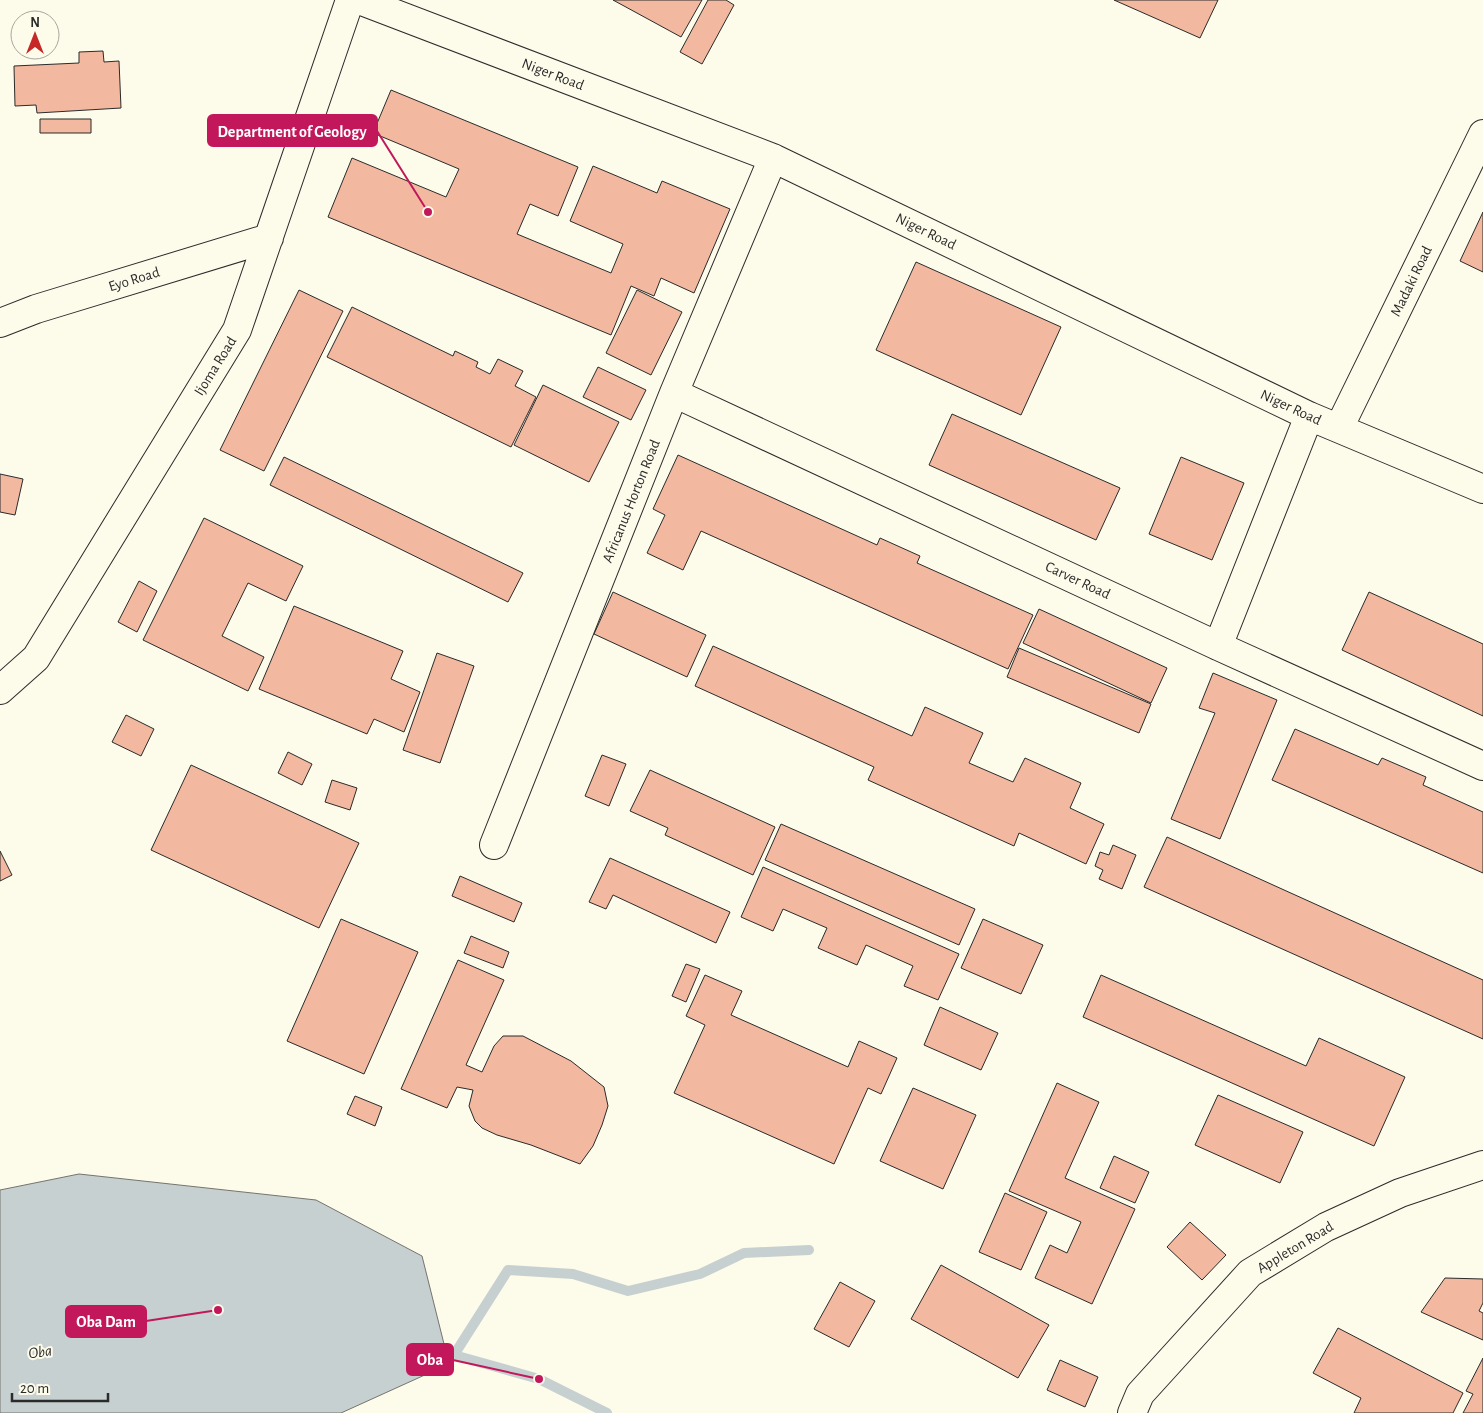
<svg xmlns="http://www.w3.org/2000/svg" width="1483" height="1413" viewBox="0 0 1483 1413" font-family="'Alegreya Sans',sans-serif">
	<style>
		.water { fill: #c7d0d0; stroke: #74746e }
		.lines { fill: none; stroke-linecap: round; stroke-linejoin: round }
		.stream { stroke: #c7d0d0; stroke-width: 10 }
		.building { fill: #f2b8a0; stroke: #2b2b2b }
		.minor-casing { stroke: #2b2b2b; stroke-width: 30 }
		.minor { stroke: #fdfbea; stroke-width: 28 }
		.labels { text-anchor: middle; stroke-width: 4; stroke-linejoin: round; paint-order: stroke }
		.street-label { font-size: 15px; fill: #2b2b2b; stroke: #fdfbea }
		.water-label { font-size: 16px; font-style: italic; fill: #2b2b2b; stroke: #fdfbea }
		.leader { fill: none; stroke: #c2185b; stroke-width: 2 }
		.callout-dot { fill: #c2185b; stroke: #fdfbea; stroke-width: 2 }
		.callout { fill: #c2185b; stroke: #c2185b; stroke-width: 2 }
		.callout-label { font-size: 16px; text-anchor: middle; font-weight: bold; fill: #fff }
	</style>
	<rect width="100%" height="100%" fill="#fdfbea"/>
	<path class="water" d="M 79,1174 L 316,1200 L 422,1256 L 449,1364 L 341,1413 L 0,1413 L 0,1190 Z"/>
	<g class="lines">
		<path class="stream" d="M 432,1354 L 454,1355 L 539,1379 L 607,1413
			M 454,1355 L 508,1270 L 573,1274 L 628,1291 L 700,1274 L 744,1253 L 809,1250"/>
	</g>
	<path class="building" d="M 613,0 L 702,0 L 681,37 Z
		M 708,0 L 726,0 L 734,5 L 702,64 L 680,52 Z
		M 1114,0 L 1218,0 L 1200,38 Z
		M 103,51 L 104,62 L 119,61 L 121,108 L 37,113 L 36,105 L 15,106 L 14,66 L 79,63 L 79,52 Z
		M 391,90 L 578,167 L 558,216 L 530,204 L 517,234 L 611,273 L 623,244 L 570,221 L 593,166 L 657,193 L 662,181 L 730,209 L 694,293 L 661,278 L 654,296 L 631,286 L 611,335 L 328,217 L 352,158 L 446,197 L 459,169 L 373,133 Z
		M 40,119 L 91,119 L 91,133 L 40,133 Z
		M 1483,212 L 1483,272 L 1460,261 Z
		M 916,262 L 1061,327 L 1021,415 L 876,350 Z
		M 299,290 L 343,311 L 264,471 L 220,450 Z
		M 637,290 L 682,312 L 651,375 L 606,353 Z
		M 352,307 L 453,356 L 455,351 L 478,362 L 476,367 L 490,374 L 498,359 L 523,371 L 515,386 L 536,397 L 511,447 L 327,357 Z
		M 598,367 L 646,390 L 631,420 L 583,397 Z
		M 543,385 L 619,422 L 589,482 L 514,445 Z
		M 952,414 L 1120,488 L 1096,540 L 929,465 Z
		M 678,455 L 877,545 L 880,538 L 920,556 L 917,563 L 1033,615 L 1008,669 L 701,531 L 683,570 L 647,553 L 665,515 L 653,509 Z
		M 284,457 L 523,573 L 508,602 L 270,485 Z
		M 1181,457 L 1244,483 L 1212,560 L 1149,534 Z
		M 0,474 L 23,479 L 15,515 L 0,512 Z
		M 204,518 L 303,566 L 286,601 L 248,583 L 222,636 L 264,657 L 248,691 L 143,640 Z
		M 139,581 L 157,591 L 137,632 L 118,622 Z
		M 613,592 L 706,635 L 687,677 L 594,634 Z
		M 1369,592 L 1483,644 L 1483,716 L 1342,650 Z
		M 294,606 L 403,651 L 391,679 L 420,692 L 404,732 L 374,719 L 367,734 L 259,689 Z
		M 1039,609 L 1167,668 L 1151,703 L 1023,643 Z
		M 713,646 L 912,736 L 925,707 L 983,733 L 969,763 L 1013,782 L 1025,758 L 1081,783 L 1070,808 L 1104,824 L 1086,864 L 1019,833 L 1014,846 L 868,780 L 874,767 L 695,686 Z
		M 1019,648 L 1151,704 L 1139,733 L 1007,677 Z
		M 437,653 L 474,666 L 440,763 L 403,750 Z
		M 1213,673 L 1277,700 L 1220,839 L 1171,819 L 1215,713 L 1199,708 Z
		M 126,715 L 154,729 L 141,756 L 112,742 Z
		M 1295,729 L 1378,765 L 1382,758 L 1426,777 L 1423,785 L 1483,812 L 1483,873 L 1272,780 Z
		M 288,752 L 312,764 L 302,785 L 278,773 Z
		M 602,755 L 626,764 L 609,806 L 585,796 Z
		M 191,765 L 359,843 L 319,928 L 151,850 Z
		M 650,770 L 775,827 L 753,875 L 665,835 L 668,828 L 630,811 Z
		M 332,780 L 357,788 L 350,810 L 325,802 Z
		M 781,824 L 975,909 L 959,945 L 765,860 Z
		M 1167,837 L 1483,980 L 1483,1039 L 1144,887 Z
		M 1113,845 L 1136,855 L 1122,889 L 1099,879 L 1103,870 L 1095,866 L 1100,852 L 1109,855 Z
		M 0,851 L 12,875 L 0,881 Z
		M 610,858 L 730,912 L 716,943 L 613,895 L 606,909 L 589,902 Z
		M 763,867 L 959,954 L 938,1000 L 904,986 L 913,966 L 866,945 L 857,965 L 818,948 L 827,928 L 783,909 L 773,931 L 741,917 Z
		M 460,876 L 522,903 L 514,922 L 452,896 Z
		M 341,919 L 418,952 L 364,1074 L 287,1041 Z
		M 983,919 L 1043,945 L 1021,994 L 961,968 Z
		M 471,936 L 509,952 L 503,968 L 464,953 Z
		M 458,960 L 504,980 L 466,1065 L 482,1072 L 494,1046 L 503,1036 L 523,1036 L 571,1061 L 604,1087 L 608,1106 L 602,1125 L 593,1146 L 580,1164 L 531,1145 L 497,1135 L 482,1128 L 475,1121 L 469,1106 L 473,1090 L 457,1087 L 447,1108 L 401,1089 Z
		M 686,964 L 700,969 L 686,1002 L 672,996 Z
		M 705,975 L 742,991 L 731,1015 L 848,1067 L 859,1041 L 897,1058 L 881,1094 L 868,1088 L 834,1164 L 674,1093 L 705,1025 L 686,1016 Z
		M 1101,975 L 1306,1066 L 1319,1038 L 1405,1077 L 1374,1146 L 1083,1017 Z
		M 940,1007 L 998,1033 L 981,1070 L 924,1045 Z
		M 1057,1083 L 1099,1102 L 1065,1178 L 1135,1209 L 1092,1304 L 1035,1278 L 1050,1245 L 1067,1253 L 1081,1222 L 1009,1191 Z
		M 913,1088 L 976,1115 L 943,1189 L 880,1161 Z
		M 1218,1095 L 1303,1132 L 1280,1183 L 1195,1145 Z
		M 355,1096 L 382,1107 L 375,1126 L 347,1114 Z
		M 1114,1156 L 1149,1172 L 1135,1203 L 1100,1188 Z
		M 1005,1193 L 1047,1212 L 1021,1270 L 979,1252 Z
		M 1190,1222 L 1226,1255 L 1202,1280 L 1167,1247 Z
		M 941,1265 L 1049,1325 L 1018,1378 L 911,1319 Z
		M 1445,1278 L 1483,1279 L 1483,1303 L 1479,1311 L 1483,1313 L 1483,1340 L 1421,1312 Z
		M 840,1282 L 875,1301 L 849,1347 L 814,1329 Z
		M 1338,1328 L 1463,1393 L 1453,1413 L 1354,1413 L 1361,1398 L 1313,1373 Z
		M 1483,1358 L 1483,1413 L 1463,1413 L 1473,1394 L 1466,1391 Z
		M 1060,1360 L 1098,1377 L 1085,1407 L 1047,1390 Z"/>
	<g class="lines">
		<defs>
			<path id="minor" d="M 359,0 L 773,158 L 1309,416 L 1483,489
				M 0,323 L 36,309 L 269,238
				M 674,393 L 1218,646 L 1483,766
				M 1339,428 L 1483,134
				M 1218,646 L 1309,416
				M 0,690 L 36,658 L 237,330 L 350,0
				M 494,845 L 674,393 L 773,158
				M 1132,1413 L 1140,1394 L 1250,1273 L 1326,1227 L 1400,1193 L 1483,1165"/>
		</defs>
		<use href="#minor" class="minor-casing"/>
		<use href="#minor" class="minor"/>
	</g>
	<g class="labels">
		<g class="street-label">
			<text transform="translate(553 74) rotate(21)" y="5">Niger Road</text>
			<text transform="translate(926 231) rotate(26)" y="5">Niger Road</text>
			<text transform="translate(134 279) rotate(-17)" y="5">Eyo Road</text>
			<text transform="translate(1411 281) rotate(-64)" y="5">Madaki Road</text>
			<text transform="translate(215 366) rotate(-58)" y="5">Ijoma Road</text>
			<text transform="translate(1291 407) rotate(25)" y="5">Niger Road</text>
			<text transform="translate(631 501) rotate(-68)" y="5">Africanus Horton Road</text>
			<text transform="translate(1078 580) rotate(25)" y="5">Carver Road</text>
			<text transform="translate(1295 1247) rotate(-31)" y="5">Appleton Road</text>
		</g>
		<g class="water-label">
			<text transform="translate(40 1351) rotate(-7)" y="6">Oba</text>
		</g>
	</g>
	<path class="leader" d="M428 212L377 131M218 1310L146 1321M539 1379L453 1360"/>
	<g class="callout-dot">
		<circle cx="428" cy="212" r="5"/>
		<circle cx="218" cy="1310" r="5"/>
		<circle cx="539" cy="1379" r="5"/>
	</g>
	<g class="callout">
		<rect x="208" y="115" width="169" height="31" rx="5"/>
		<rect x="66" y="1306" width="80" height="31" rx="5"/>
		<rect x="407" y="1344" width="46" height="31" rx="5"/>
	</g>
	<g class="callout-label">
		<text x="292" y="137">Department of Geology</text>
		<text x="106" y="1327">Oba Dam</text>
		<text x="430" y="1365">Oba</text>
	</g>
	<g transform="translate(35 35)"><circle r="24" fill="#fdfbea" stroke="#a9a89e"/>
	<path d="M0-4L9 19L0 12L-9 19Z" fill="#c62828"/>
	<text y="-8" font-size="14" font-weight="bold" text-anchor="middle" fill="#2b2b2b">N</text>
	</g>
	<path d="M12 1393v8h96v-8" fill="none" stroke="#2b2b2b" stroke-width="2.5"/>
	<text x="20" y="1393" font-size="15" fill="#2b2b2b" stroke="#fdfbea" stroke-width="4" paint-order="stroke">20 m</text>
</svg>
